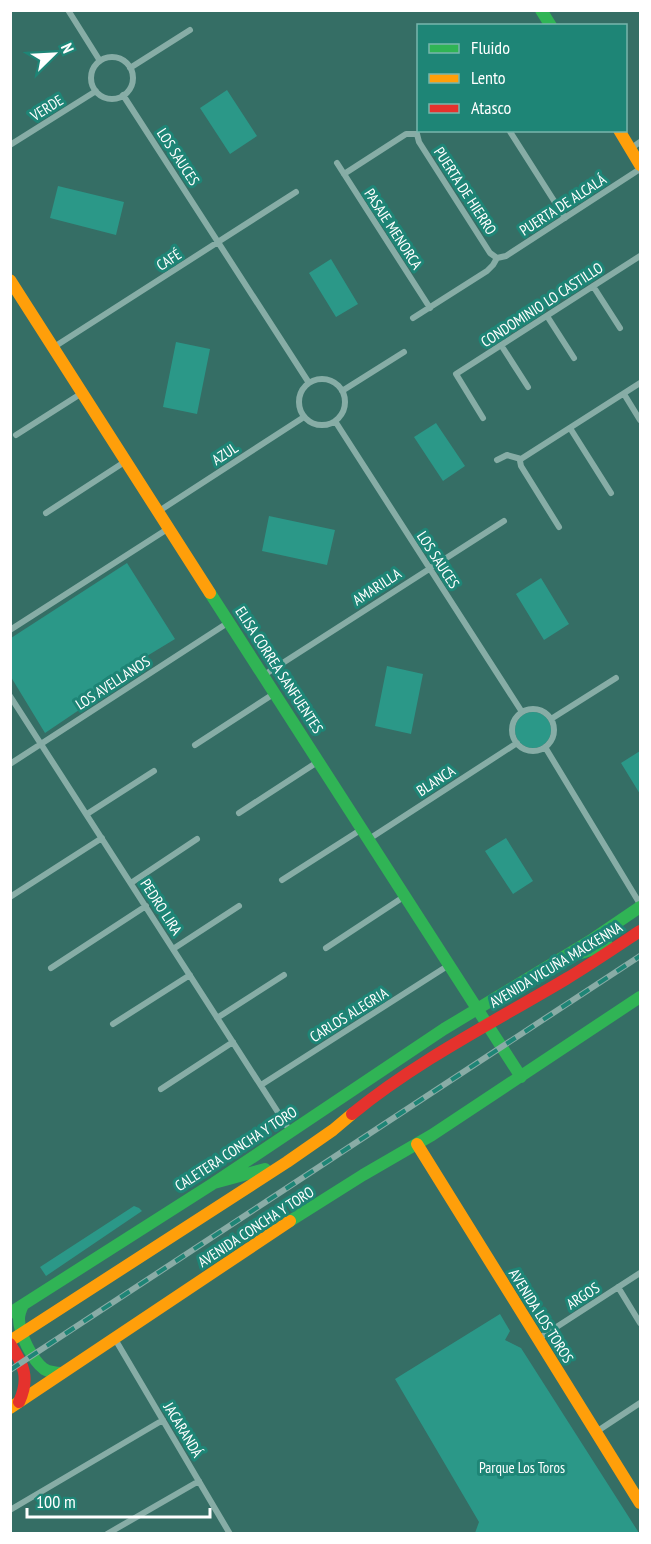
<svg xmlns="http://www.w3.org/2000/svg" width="651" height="1544" viewBox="0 0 651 1544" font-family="'PT Sans Narrow',sans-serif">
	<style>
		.green { fill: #2b9888 }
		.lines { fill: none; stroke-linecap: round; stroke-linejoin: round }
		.street { stroke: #87ada6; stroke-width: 6 }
		.fast { stroke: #30b455; stroke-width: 12 }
		.slow { stroke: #ff9f0a; stroke-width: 12 }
		.jam { stroke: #e5322d; stroke-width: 12 }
		.rail-casing { stroke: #89aca6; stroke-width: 6 }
		.rail { stroke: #1e8576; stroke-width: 4; stroke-dasharray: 11; stroke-linecap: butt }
		.labels { text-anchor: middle; stroke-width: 6; stroke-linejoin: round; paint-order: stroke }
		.street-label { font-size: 15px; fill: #fff; stroke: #1e8576 }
		.park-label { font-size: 15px; fill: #fff; stroke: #1e8576 }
	</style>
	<rect width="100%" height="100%" fill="#356e65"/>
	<path class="green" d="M 227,90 L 257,136 L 230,154 L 200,108 Z
		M 58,186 L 124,202 L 116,235 L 50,218 Z
		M 331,259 L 358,304 L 336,317 L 309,273 Z
		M 176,342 L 210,349 L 197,414 L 163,407 Z
		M 436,423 L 465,466 L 443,481 L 414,437 Z
		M 269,516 L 335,530 L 327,565 L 262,551 Z
		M 127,563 L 175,639 L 114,676 L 116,685 L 45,733 L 11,677 L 11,638 Z
		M 541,578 L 569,624 L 544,640 L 516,594 Z
		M 387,666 L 423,674 L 411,734 L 375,726 Z
		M515 730a18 18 0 1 1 36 0a18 18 0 1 1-36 0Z
		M 640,751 L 640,794 L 621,763 Z
		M 506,838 L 533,881 L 513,894 L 485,851 Z
		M 134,1206 L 139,1208 L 142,1211 L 46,1276 L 40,1267 Z
		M 500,1314 L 510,1331 L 505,1340 L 521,1348 L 639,1533 L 475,1533 L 479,1522 L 395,1379 Z"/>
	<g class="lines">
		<path class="street" d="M 68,10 L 100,61
			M91 78a21 21 0 1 1 42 0a21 21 0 1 1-42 0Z
			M 130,68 L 190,30
			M 123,95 L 309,383
			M 509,130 L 565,218
			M 417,134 L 419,142 L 490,253 L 497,258
			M 10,145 L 96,91
			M 630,149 L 640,142
			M 337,163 L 430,308
			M 344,174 L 406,134 L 417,134
			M 497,258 L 506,256 L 640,169
			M 593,286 L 620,328
			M 547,316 L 574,358
			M 413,318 L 487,271 L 493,265 L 497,258
			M 501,345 L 528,387
			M 54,347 L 296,192
			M299 402a23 23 0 1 1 46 0a23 23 0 1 1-46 0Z
			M 342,391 L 404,352
			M 624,394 L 640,420
			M 483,418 L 456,374 L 640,256
			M 335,421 L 522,712
			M 570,428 L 611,493
			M 16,435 L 82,393
			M 521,459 L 640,383
			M 521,459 L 520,461 L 521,466 L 559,527
			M 497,460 L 507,455 L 521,459
			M 159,511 L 304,417
			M 46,513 L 126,461
			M 10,630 L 169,528
			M 264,675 L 504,521
			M 10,696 L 290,1131
			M512 730a21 21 0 1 1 42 0a21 21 0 1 1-42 0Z
			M 551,719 L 616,678
			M 195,745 L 275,693
			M 545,747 L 640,904
			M 10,764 L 229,622
			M 239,813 L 319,761
			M 87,814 L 154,771
			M 369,839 L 517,743
			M 282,880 L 362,829
			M 131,883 L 197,839
			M 10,897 L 102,838
			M 326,948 L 405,896
			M 173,949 L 239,906
			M 51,968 L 146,906
			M 217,1018 L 284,975
			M 113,1024 L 190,975
			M 261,1085 L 449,965
			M 161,1089 L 233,1042
			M 618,1287 L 640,1323
			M 115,1339 L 230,1534
			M 538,1339 L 640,1273
			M 596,1432 L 640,1403
			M 10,1510 L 163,1420
			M 107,1534 L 199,1481"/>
		<path class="fast" d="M 541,10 L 551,26
			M 210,593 L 521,1077
			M 558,960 L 607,945
			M 214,1183 L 265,1169
			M 290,1221 L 363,1175 L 432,1135 L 640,997
			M 23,1305 C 21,1309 19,1314 19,1319 C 19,1333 32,1360 44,1369 C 49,1372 56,1373 62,1373
			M 10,1313 L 214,1183 L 444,1029 L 590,941 L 640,907"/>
		<path class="slow" d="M 619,130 L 640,165
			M 10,280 L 210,593
			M 417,1144 L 640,1503
			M 10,1341 L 287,1162 L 333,1130 L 352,1114
			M 10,1408 L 290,1221"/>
		<path class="jam" d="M 352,1114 C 418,1060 494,1022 566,979 C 591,964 616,947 640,931
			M 10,1344 C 24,1365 30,1378 19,1402"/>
		<defs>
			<path id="rail" d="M 10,1370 L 640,956"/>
		</defs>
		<use href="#rail" class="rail-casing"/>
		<use href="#rail" class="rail"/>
	</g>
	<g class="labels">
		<g class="street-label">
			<text transform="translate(47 108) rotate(-32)" y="5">VERDE</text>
			<text transform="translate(178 157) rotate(57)" y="5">LOS SAUCES</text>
			<text transform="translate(465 191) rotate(57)" y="5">PUERTA DE HIERRO</text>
			<text transform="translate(563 205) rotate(-33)" y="5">PUERTA DE ALCALÁ</text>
			<text transform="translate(393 229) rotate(57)" y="5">PASAJE MENORCA</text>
			<text transform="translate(169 260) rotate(-33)" y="5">CAFÉ</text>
			<text transform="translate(542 305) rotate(-33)" y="5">CONDOMINIO LO CASTILLO</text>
			<text transform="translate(225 454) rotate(-33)" y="5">AZUL</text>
			<text transform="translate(438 560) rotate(57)" y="5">LOS SAUCES</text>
			<text transform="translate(377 587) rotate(-33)" y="5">AMARILLA</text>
			<text transform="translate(279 670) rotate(57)" y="5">ELISA CORREA SANFUENTES</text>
			<text transform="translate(113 683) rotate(-33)" y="5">LOS AVELLANOS</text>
			<text transform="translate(436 781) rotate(-33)" y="5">BLANCA</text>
			<text transform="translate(161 907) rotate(57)" y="5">PEDRO LIRA</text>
			<text transform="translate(556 965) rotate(-31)" y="5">AVENIDA VICUÑA MACKENNA</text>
			<text transform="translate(349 1015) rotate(-32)" y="5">CARLOS ALEGRIA</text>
			<text transform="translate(236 1149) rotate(-33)" y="5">CALETERA CONCHA Y TORO</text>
			<text transform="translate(256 1227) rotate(-33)" y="5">AVENIDA CONCHA Y TORO</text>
			<text transform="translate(583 1296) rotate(-33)" y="5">ARGOS</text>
			<text transform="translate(541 1316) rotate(58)" y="5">AVENIDA LOS TOROS</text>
			<text transform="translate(183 1430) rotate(59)" y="5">JACARANDÁ</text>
		</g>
		<g class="park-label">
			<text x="522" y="1473">Parque Los Toros</text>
		</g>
	</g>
	<rect width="651" height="1544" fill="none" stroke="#ffffff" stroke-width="24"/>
	<rect x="417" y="24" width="210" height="108" fill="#1e8576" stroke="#78b6ad" stroke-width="1.5"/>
	<rect x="429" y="44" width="30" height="9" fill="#30b455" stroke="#78b6ad" stroke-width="1.5"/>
	<text x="471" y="54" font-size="18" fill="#ffffff">Fluido</text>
	<rect x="429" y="74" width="30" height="9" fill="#ff9f0a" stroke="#78b6ad" stroke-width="1.5"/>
	<text x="471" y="84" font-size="18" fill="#ffffff">Lento</text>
	<rect x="429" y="104" width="30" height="9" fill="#e5322d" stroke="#78b6ad" stroke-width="1.5"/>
	<text x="471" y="114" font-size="18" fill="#ffffff">Atasco</text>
	<g transform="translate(54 54) rotate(66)" stroke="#1e8576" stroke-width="4.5" paint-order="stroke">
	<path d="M0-4.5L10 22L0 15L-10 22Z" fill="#ffffff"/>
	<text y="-9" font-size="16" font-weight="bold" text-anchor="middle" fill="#ffffff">N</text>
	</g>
	<path d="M27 1508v9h183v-9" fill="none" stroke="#ffffff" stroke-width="3"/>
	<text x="36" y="1508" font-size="18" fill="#ffffff" stroke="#1e8576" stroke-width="4.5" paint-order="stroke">100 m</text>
</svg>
